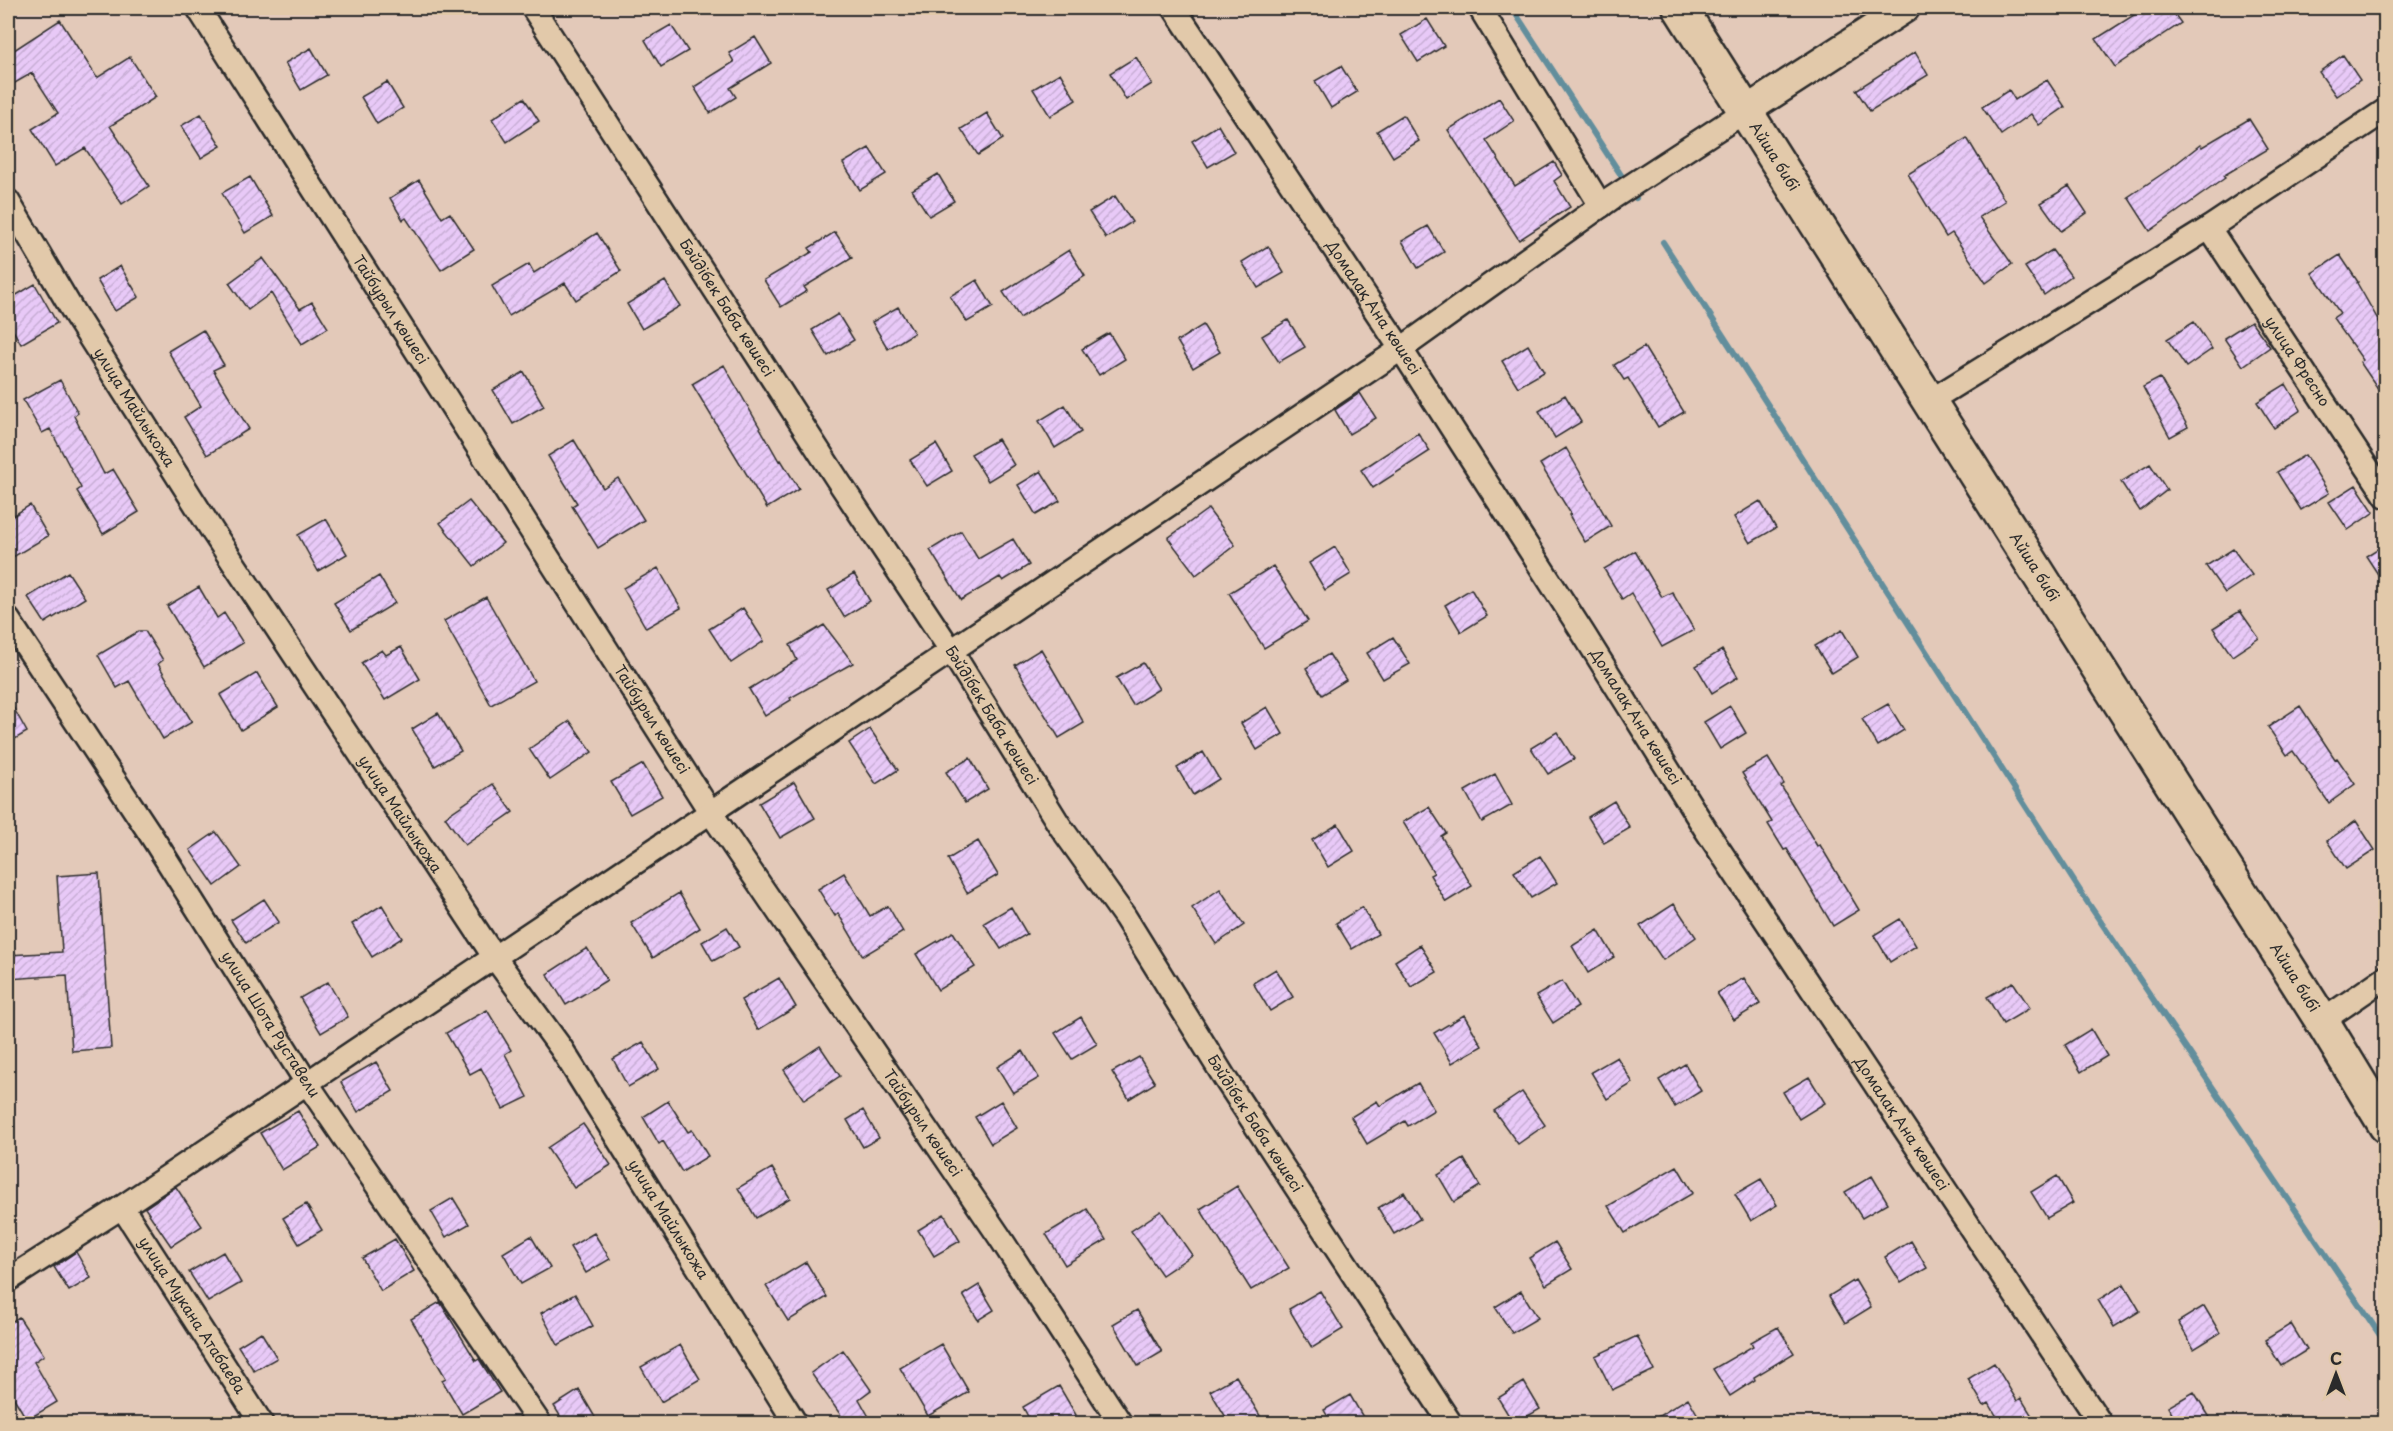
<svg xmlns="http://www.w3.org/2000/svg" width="2393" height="1431" viewBox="0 0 2393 1431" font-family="'Playpen Sans',sans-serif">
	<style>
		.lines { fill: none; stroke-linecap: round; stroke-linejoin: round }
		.stream { stroke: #628e9c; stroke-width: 6 }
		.building { fill: url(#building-hatch); stroke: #2b2b2b; stroke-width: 1.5 }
		.minor-casing { stroke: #2b2b2b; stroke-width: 27 }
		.tertiary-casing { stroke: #2b2b2b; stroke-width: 33 }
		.primary-casing { stroke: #2b2b2b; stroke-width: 38 }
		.minor { stroke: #e2c9aa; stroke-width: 22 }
		.tertiary { stroke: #e2c9aa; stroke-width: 28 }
		.primary { stroke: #e2c9aa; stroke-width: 33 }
		.labels { text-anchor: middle; stroke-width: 5; stroke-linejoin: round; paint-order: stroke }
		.street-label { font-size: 15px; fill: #2b2b2b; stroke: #e2c9aa }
	</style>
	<defs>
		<pattern id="building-hatch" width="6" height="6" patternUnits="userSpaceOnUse" patternTransform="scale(1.5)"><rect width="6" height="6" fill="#e8c9f7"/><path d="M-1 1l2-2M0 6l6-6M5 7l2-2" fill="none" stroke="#c7add4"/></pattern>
	</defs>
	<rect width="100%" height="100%" fill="#e3c9b9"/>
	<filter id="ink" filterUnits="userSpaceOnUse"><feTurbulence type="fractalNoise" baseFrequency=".0167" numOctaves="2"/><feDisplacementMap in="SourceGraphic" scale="12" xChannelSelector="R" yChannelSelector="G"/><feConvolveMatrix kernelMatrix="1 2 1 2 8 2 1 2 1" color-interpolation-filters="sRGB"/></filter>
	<g filter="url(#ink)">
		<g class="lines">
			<path class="stream" d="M 1512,8 L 1636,198
				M 1663,242 L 2086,900 L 2386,1344"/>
		</g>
		<path class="building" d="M 2145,8 L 2170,8 L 2181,23 L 2115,67 L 2096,39 Z
			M 1427,19 L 1444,46 L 1418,62 L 1401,35 Z
			M 60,20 L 97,78 L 130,57 L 156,97 L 110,126 L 149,186 L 122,204 L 85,148 L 55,166 L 32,129 L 58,113 L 32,73 L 8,87 L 8,54 Z
			M 671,25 L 688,51 L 661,67 L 645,40 Z
			M 755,37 L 771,63 L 730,88 L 736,97 L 710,113 L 694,87 L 734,62 L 729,53 Z
			M 311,48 L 327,75 L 301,90 L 285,63 Z
			M 1915,52 L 1928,75 L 1870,111 L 1856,90 Z
			M 2343,55 L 2360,80 L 2336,96 L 2319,72 Z
			M 1136,57 L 1152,84 L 1126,100 L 1110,73 Z
			M 1341,66 L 1357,92 L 1331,108 L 1315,81 Z
			M 1060,73 L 1076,100 L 1050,116 L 1033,89 Z
			M 2047,80 L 2065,107 L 2039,125 L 2031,114 L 2001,135 L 1982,107 L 2009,90 L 2015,100 Z
			M 387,82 L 403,108 L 377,124 L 361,97 Z
			M 524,98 L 539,121 L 507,142 L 492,119 Z
			M 1499,98 L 1514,121 L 1486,140 L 1515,186 L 1554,162 L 1562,175 L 1554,181 L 1570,207 L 1519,240 L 1448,130 Z
			M 987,113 L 1003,139 L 978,155 L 961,129 Z
			M 201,114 L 221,146 L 201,158 L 181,126 Z
			M 1403,115 L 1419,141 L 1393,157 L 1377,131 Z
			M 2249,119 L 2268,149 L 2223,176 L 2225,178 L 2150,231 L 2128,197 L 2168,170 L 2200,145 L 2202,147 Z
			M 1218,125 L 1234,152 L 1208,167 L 1192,141 Z
			M 1967,138 L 2005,201 L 1979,217 L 2012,264 L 1986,283 L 1952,233 L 1946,237 L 1908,174 Z
			M 869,148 L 886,174 L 860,190 L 843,163 Z
			M 938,174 L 954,201 L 929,216 L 912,190 Z
			M 250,177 L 273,216 L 245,233 L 222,193 Z
			M 419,180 L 442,218 L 450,213 L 474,249 L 441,270 L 406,218 L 403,220 L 390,198 Z
			M 2069,186 L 2087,213 L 2061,231 L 2041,203 Z
			M 1115,196 L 1132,222 L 1106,238 L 1089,212 Z
			M 1428,226 L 1444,252 L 1418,268 L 1402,241 Z
			M 835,232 L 852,258 L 804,287 L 807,291 L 781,307 L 764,280 L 812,252 L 809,248 Z
			M 597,233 L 621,271 L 576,300 L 565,283 L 509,316 L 492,286 L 529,264 L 534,273 Z
			M 1268,246 L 1284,273 L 1258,288 L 1242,262 Z
			M 1069,250 L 1085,276 L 1020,318 L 1003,292 Z
			M 2052,250 L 2071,276 L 2044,295 L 2025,267 Z
			M 2340,255 L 2358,282 L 2357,283 L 2385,332 L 2385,399 L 2360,362 L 2363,360 L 2333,318 L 2340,313 L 2312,273 Z
			M 263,258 L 300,309 L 312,302 L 328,328 L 302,344 L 271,293 L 248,310 L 229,283 Z
			M 120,266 L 139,297 L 115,311 L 97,280 Z
			M 977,280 L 993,307 L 967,322 L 950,296 Z
			M 665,281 L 680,306 L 642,329 L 627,304 Z
			M 35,284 L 57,323 L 21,344 L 8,322 L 8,300 Z
			M 898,307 L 914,333 L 888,349 L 872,322 Z
			M 838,314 L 854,340 L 828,356 L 812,330 Z
			M 1288,320 L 1305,347 L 1279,362 L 1262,336 Z
			M 2251,321 L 2270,347 L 2243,366 L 2224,338 Z
			M 2194,322 L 2212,349 L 2186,367 L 2167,339 Z
			M 1203,325 L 1220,352 L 1193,368 L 1177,341 Z
			M 203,330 L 224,365 L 213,370 L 249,429 L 207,455 L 184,417 L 201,406 L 168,351 Z
			M 1109,333 L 1125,359 L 1099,375 L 1082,349 Z
			M 1528,345 L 1544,372 L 1518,387 L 1502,361 Z
			M 1644,347 L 1684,412 L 1658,427 L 1628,378 L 1624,380 L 1614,365 Z
			M 724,365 L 779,461 L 781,460 L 799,489 L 767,508 L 692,384 Z
			M 524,372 L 544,406 L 513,424 L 493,390 Z
			M 2160,378 L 2188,427 L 2170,437 L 2143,387 Z
			M 60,380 L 78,413 L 74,416 L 104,474 L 113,469 L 139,512 L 103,534 L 77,491 L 81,488 L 50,429 L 42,433 L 23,400 Z
			M 2286,384 L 2301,410 L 2274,428 L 2257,402 Z
			M 1360,393 L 1376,418 L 1349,434 L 1335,410 Z
			M 1565,395 L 1581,422 L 1555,438 L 1539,411 Z
			M 1065,405 L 1081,432 L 1055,448 L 1039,421 Z
			M 1418,433 L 1430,451 L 1373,488 L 1361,470 Z
			M 998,439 L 1014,465 L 988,481 L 971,454 Z
			M 574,440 L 603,488 L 618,478 L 644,520 L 598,548 L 572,506 L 577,503 L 548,456 Z
			M 936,444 L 952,471 L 927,486 L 910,460 Z
			M 1566,448 L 1611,526 L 1585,542 L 1569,515 L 1571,514 L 1540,464 Z
			M 2305,455 L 2329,493 L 2301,510 L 2277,472 Z
			M 2150,464 L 2167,490 L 2140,511 L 2121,482 Z
			M 1041,471 L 1060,501 L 1036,515 L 1018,485 Z
			M 2356,485 L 2374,512 L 2348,530 L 2329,502 Z
			M 469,501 L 503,543 L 474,566 L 440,523 Z
			M 1760,501 L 1776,528 L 1750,543 L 1734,517 Z
			M 30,505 L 48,536 L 8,560 L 8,519 Z
			M 1208,509 L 1235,545 L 1196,575 L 1168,538 Z
			M 326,519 L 347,554 L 318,571 L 298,535 Z
			M 961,531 L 978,559 L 1013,539 L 1029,565 L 1003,581 L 1000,577 L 961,600 L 930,550 Z
			M 2385,544 L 2385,585 L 2366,556 Z
			M 1335,547 L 1351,574 L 1325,590 L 1309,563 Z
			M 2233,549 L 2252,575 L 2225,593 L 2206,566 Z
			M 1635,551 L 1662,597 L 1672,592 L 1694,630 L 1662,647 L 1631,593 L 1622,599 L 1604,569 Z
			M 1273,566 L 1308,621 L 1264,648 L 1229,593 Z
			M 658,568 L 681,608 L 646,628 L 623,588 Z
			M 68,572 L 85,598 L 45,623 L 28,597 Z
			M 854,574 L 870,601 L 844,617 L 828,590 Z
			M 379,576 L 395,603 L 351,630 L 334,603 Z
			M 199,587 L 217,618 L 224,613 L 243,643 L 204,667 L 167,606 Z
			M 1471,589 L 1487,616 L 1461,632 L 1445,605 Z
			M 486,597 L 534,681 L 491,705 L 444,621 Z
			M 743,608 L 764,641 L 731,663 L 709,629 Z
			M 2240,611 L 2259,638 L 2232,656 L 2213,628 Z
			M 824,625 L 853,663 L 790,698 L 791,700 L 765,716 L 749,689 L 797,660 L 790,645 Z
			M 1842,630 L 1858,657 L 1832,673 L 1815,646 Z
			M 139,631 L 145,631 L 163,660 L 158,664 L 192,722 L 163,739 L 129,681 L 117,688 L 98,655 Z
			M 1393,637 L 1410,664 L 1383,679 L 1367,653 Z
			M 401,647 L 420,679 L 385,700 L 361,663 L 382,650 L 386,655 Z
			M 1041,649 L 1084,723 L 1059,738 L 1015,665 Z
			M 1722,650 L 1738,677 L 1712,693 L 1696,666 Z
			M 1329,654 L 1346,680 L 1322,695 L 1306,668 Z
			M 1143,663 L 1159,689 L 1133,705 L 1116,678 Z
			M 257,673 L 278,707 L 241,730 L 220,695 Z
			M 8,698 L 27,732 L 8,743 Z
			M 1888,704 L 1904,730 L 1878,746 L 1862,719 Z
			M 1730,706 L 1746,733 L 1720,749 L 1704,722 Z
			M 2300,706 L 2335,759 L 2337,758 L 2355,784 L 2329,803 L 2293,751 L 2287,755 L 2268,727 Z
			M 1267,707 L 1283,734 L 1257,750 L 1241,723 Z
			M 438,713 L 461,751 L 435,766 L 412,729 Z
			M 570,721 L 592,752 L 550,780 L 529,749 Z
			M 870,729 L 898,770 L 876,784 L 849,743 Z
			M 1557,732 L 1574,759 L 1548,774 L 1531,748 Z
			M 1203,752 L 1219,779 L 1193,795 L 1177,768 Z
			M 970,758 L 988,789 L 965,803 L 946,772 Z
			M 1768,758 L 1784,784 L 1781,786 L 1817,846 L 1820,845 L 1859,910 L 1833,926 L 1787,849 L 1784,850 L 1768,824 L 1772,822 L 1742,773 Z
			M 643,764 L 662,796 L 630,814 L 611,782 Z
			M 1495,774 L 1512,805 L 1482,822 L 1465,791 Z
			M 794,782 L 815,818 L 780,838 L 759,803 Z
			M 493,784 L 513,812 L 465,845 L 445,817 Z
			M 1614,801 L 1630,828 L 1604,843 L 1588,817 Z
			M 1429,807 L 1446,833 L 1441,836 L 1472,886 L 1446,902 L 1430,875 L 1434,873 L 1403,822 Z
			M 2356,821 L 2375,850 L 2346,869 L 2327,841 Z
			M 1338,824 L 1354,851 L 1328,867 L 1312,840 Z
			M 216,832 L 241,867 L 215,886 L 190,850 Z
			M 978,841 L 998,875 L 967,893 L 948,859 Z
			M 1540,856 L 1557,883 L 1531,898 L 1514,872 Z
			M 99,873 L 111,1048 L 72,1051 L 67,975 L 8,979 L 8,955 L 62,952 L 57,876 Z
			M 844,873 L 870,916 L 888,906 L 903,932 L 863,956 L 838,913 L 835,916 L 818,889 Z
			M 1220,889 L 1244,925 L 1216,944 L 1192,908 Z
			M 679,893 L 700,928 L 653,958 L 631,923 Z
			M 264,899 L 279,922 L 246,943 L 231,920 Z
			M 1674,904 L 1696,937 L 1663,960 L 1640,926 Z
			M 382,905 L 402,938 L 372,957 L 352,924 Z
			M 1011,907 L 1027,934 L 1001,949 L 984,923 Z
			M 1362,907 L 1378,934 L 1352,949 L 1336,923 Z
			M 1900,919 L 1916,946 L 1890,962 L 1874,935 Z
			M 727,927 L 739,947 L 713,961 L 702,942 Z
			M 1598,930 L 1614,957 L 1588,973 L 1572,946 Z
			M 953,932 L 975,967 L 938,990 L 916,954 Z
			M 1420,945 L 1437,972 L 1411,987 L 1395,961 Z
			M 587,948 L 607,980 L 566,1005 L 547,974 Z
			M 1276,969 L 1293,997 L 1270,1011 L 1253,983 Z
			M 779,978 L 796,1007 L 758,1030 L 741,1000 Z
			M 1744,978 L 1760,1004 L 1734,1020 L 1717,993 Z
			M 1562,981 L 1578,1007 L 1553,1023 L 1536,996 Z
			M 328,982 L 348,1017 L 321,1033 L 300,998 Z
			M 2013,982 L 2030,1008 L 2003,1024 L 1987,997 Z
			M 487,1010 L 511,1050 L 505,1054 L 528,1097 L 503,1109 L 481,1068 L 470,1074 L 446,1033 Z
			M 1464,1015 L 1482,1046 L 1452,1063 L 1434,1033 Z
			M 1081,1017 L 1097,1044 L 1072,1059 L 1055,1033 Z
			M 2091,1029 L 2107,1056 L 2081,1072 L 2065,1045 Z
			M 643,1042 L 659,1069 L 628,1087 L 613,1059 Z
			M 820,1046 L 840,1076 L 804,1100 L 784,1070 Z
			M 1023,1051 L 1039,1078 L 1013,1093 L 997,1067 Z
			M 1139,1057 L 1155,1083 L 1129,1099 L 1112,1072 Z
			M 1617,1057 L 1633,1083 L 1607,1099 L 1591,1072 Z
			M 376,1062 L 393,1091 L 358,1112 L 341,1082 Z
			M 1685,1064 L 1701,1091 L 1675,1107 L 1659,1080 Z
			M 1809,1077 L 1825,1103 L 1799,1119 L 1783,1092 Z
			M 1418,1083 L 1434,1110 L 1408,1126 L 1405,1121 L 1367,1144 L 1351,1117 L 1377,1101 L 1380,1106 Z
			M 1522,1092 L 1545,1125 L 1518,1144 L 1494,1111 Z
			M 668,1101 L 688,1132 L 692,1130 L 708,1156 L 682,1172 L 663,1141 L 659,1144 L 643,1117 Z
			M 1001,1101 L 1017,1128 L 991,1144 L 975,1117 Z
			M 863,1110 L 879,1138 L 863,1147 L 847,1120 Z
			M 298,1111 L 320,1147 L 282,1170 L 260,1133 Z
			M 583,1124 L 611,1165 L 574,1188 L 547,1148 Z
			M 1464,1159 L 1480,1186 L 1454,1202 L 1438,1175 Z
			M 1677,1166 L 1693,1193 L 1625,1233 L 1608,1206 Z
			M 772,1168 L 790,1198 L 756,1218 L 738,1188 Z
			M 1872,1176 L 1888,1203 L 1862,1218 L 1845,1192 Z
			M 2057,1176 L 2073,1203 L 2047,1218 L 2031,1192 Z
			M 1761,1179 L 1777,1205 L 1751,1221 L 1735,1194 Z
			M 1237,1186 L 1289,1268 L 1251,1290 L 1200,1209 Z
			M 176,1187 L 202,1226 L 171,1246 L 145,1208 Z
			M 1404,1192 L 1420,1219 L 1394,1234 L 1378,1208 Z
			M 453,1198 L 469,1224 L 446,1237 L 431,1211 Z
			M 306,1204 L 322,1230 L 299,1244 L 283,1218 Z
			M 1087,1209 L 1106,1240 L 1065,1265 L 1046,1234 Z
			M 1161,1211 L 1192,1255 L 1162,1275 L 1131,1231 Z
			M 944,1214 L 960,1241 L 934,1256 L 918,1230 Z
			M 594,1233 L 610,1259 L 586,1273 L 570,1247 Z
			M 531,1236 L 550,1268 L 521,1284 L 503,1253 Z
			M 395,1239 L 414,1271 L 381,1291 L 362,1258 Z
			M 1911,1241 L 1927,1268 L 1901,1283 L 1885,1257 Z
			M 1555,1242 L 1572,1269 L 1546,1285 L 1529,1258 Z
			M 76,1252 L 91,1278 L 69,1291 L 54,1267 Z
			M 223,1252 L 241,1283 L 208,1302 L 189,1272 Z
			M 806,1262 L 827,1297 L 788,1321 L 766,1286 Z
			M 1855,1280 L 1871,1307 L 1845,1323 L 1829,1296 Z
			M 2124,1284 L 2140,1311 L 2114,1327 L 2098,1300 Z
			M 979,1285 L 994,1310 L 978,1320 L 963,1295 Z
			M 1320,1291 L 1343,1329 L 1312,1348 L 1289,1309 Z
			M 1521,1291 L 1538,1318 L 1512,1333 L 1495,1307 Z
			M 575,1294 L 593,1326 L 558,1345 L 541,1313 Z
			M 440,1302 L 476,1361 L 479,1359 L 500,1392 L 462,1414 L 442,1380 L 446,1378 L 411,1319 Z
			M 2204,1306 L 2220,1333 L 2194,1349 L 2178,1322 Z
			M 1137,1310 L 1162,1352 L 1138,1366 L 1113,1324 Z
			M 19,1317 L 44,1355 L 34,1362 L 57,1402 L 27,1420 L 8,1388 L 8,1324 Z
			M 2291,1324 L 2307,1350 L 2281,1366 L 2265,1340 Z
			M 1778,1327 L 1794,1353 L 1754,1377 L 1755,1380 L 1730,1396 L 1713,1369 L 1753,1346 L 1751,1342 Z
			M 261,1332 L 277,1358 L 254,1371 L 238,1346 Z
			M 1637,1336 L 1654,1370 L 1612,1390 L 1595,1356 Z
			M 941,1344 L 969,1392 L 928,1416 L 900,1368 Z
			M 680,1345 L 700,1379 L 661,1402 L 641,1367 Z
			M 843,1350 L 871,1390 L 859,1399 L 873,1424 L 847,1424 L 811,1373 Z
			M 1994,1363 L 2017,1401 L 2021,1398 L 2037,1424 L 2001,1424 L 1989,1403 L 1984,1406 L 1968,1379 Z
			M 1236,1376 L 1265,1424 L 1230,1424 L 1210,1391 Z
			M 1524,1382 L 1540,1409 L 1514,1424 L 1498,1398 Z
			M 1059,1386 L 1076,1415 L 1062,1424 L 1032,1424 L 1023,1407 Z
			M 579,1390 L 599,1424 L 565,1424 L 554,1406 Z
			M 2194,1392 L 2214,1424 L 2178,1424 L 2168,1407 Z
			M 1350,1395 L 1367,1424 L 1332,1424 L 1324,1410 Z
			M 1688,1398 L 1703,1424 L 1646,1424 Z"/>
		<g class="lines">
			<defs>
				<g id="minor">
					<path id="s1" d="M 198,8 L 711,813 L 999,1236 L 1121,1424"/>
					<path id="s2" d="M 533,8 L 837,479 L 952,652 L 1060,826 L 1125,917 L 1226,1080 L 1451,1424"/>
					<path id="s3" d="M 1174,8 L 1401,349 L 1583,633 L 1706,830 L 2101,1424"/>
					<path d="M 1480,8 L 1601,206"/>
					<path id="s4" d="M 8,201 L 74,313 L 213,532 L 495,958 L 561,1048 L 796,1424"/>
					<path id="s5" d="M 2209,228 L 2386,496"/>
					<path d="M 1928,402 L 2209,228 L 2386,110"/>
					<path id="s6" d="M 8,619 L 149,832 L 307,1083 L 540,1424"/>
					<path d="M 2322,1021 L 2386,977"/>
					<path id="s7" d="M 122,1207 L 262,1424"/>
					<path d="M 8,1280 L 122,1207 L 1401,349 L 1612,198 L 1747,110"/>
				</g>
				<path id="tertiary" d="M 1747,110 L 1905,8"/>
				<g id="primary">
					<path id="s8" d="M 1680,8 L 2322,1021 L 2386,1126"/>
				</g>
			</defs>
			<use href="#minor" class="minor-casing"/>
			<use href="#tertiary" class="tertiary-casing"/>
			<use href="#primary" class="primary-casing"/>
			<use href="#minor" class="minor"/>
			<use href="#tertiary" class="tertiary"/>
			<use href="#primary" class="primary"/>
		</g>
	</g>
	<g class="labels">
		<g class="street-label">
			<text dy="5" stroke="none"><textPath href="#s8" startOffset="176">Айша бибі</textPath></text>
			<text dy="5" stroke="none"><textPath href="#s2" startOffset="357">Бәйдібек Баба көшесі</textPath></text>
			<text dy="5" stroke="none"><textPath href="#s3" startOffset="360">Домалақ Ана көшесі</textPath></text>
			<text dy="5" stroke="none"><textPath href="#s1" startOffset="358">Тайбурыл көшесі</textPath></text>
			<text dy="5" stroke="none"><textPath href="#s5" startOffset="160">улица Фресно</textPath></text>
			<text dy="5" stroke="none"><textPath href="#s4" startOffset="242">улица Майлыкожа</textPath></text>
			<text dy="5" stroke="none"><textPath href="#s8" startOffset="662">Айша бибі</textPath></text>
			<text dy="5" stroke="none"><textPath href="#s2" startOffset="843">Бәйдібек Баба көшесі</textPath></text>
			<text dy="5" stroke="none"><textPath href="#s3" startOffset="846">Домалақ Ана көшесі</textPath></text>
			<text dy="5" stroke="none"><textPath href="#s1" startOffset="844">Тайбурыл көшесі</textPath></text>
			<text dy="5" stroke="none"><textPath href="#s4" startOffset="728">улица Майлыкожа</textPath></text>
			<text dy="5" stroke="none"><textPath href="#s8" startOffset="1148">Айша бибі</textPath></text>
			<text dy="5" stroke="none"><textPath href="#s6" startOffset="483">улица Шота Руставели</textPath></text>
			<text dy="5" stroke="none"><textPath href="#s3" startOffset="1332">Домалақ Ана көшесі</textPath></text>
			<text dy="5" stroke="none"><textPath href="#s1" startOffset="1330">Тайбурыл көшесі</textPath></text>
			<text dy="5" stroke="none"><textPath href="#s2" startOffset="1329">Бәйдібек Баба көшесі</textPath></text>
			<text dy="5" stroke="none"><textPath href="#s4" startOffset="1214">улица Майлыкожа</textPath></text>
			<text dy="5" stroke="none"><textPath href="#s7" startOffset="129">улица Мукана Атабаева</textPath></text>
		</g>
	</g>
	<rect width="2393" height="1431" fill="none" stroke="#e2c9aa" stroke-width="30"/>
	<rect x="15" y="15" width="2363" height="1401" fill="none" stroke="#2b2b2b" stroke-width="2" filter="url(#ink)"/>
	<g transform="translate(2336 1374)" stroke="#e2c9aa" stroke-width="4.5" paint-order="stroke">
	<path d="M0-4.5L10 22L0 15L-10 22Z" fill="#2b2b2b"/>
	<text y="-9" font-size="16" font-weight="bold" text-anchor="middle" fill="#2b2b2b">С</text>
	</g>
</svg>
